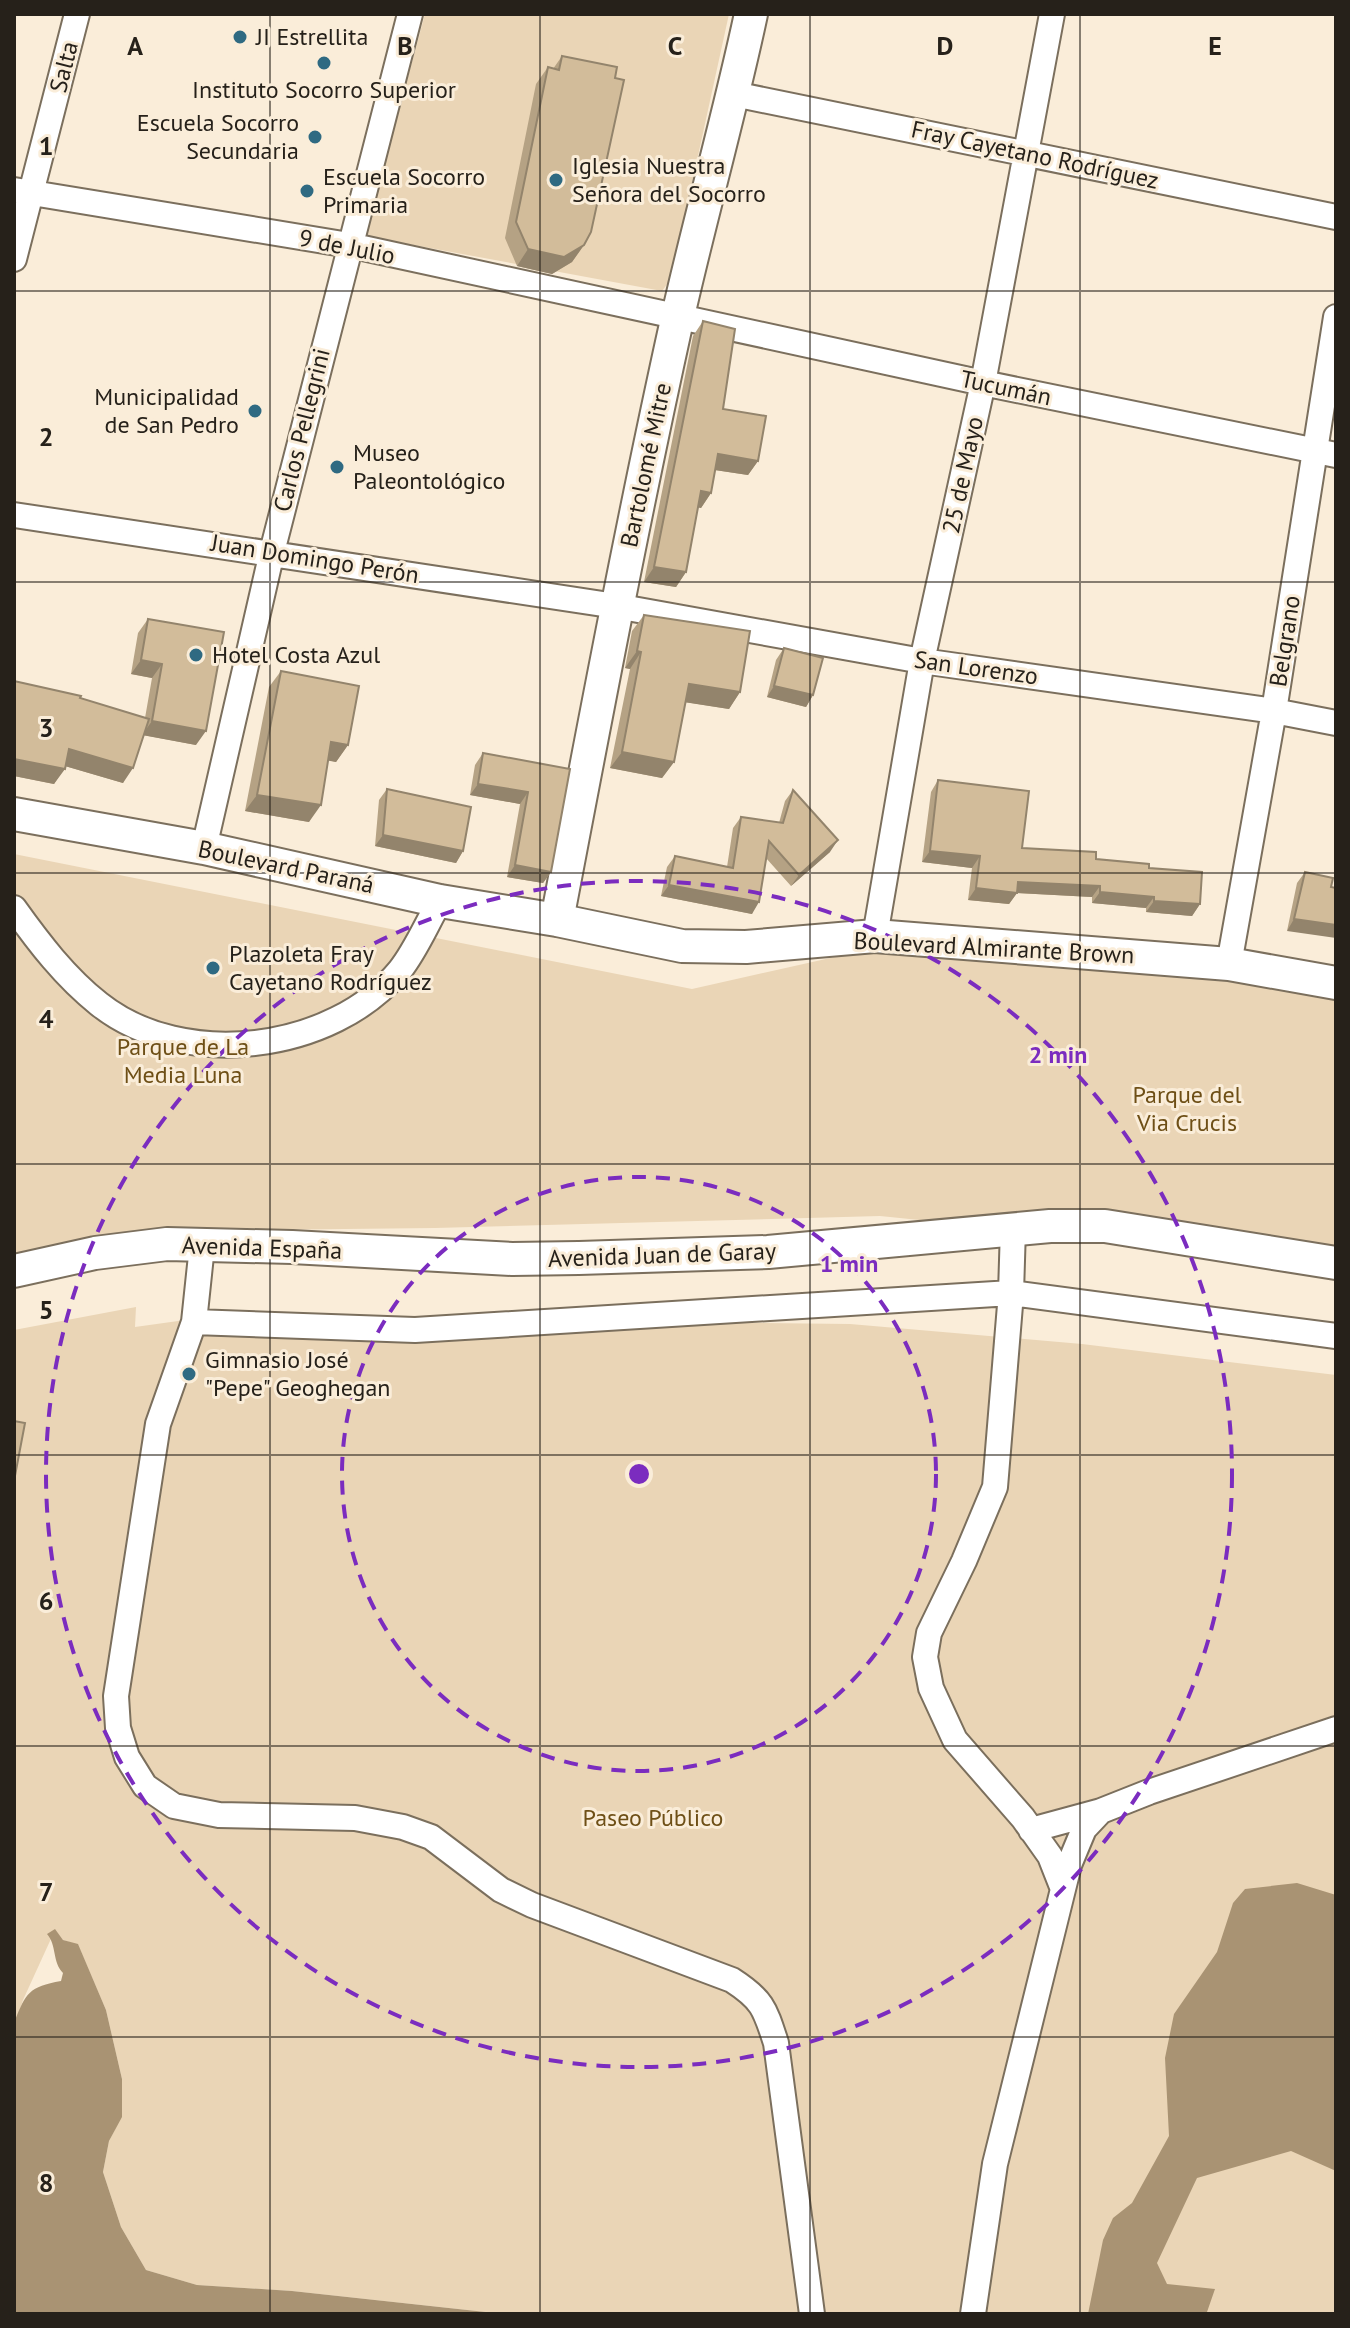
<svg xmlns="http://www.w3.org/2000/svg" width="1350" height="2328" viewBox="0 0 1350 2328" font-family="'PT Sans',sans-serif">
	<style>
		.green { fill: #ead5b6 }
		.water { fill: #a99373 }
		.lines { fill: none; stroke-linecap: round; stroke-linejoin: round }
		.street-casing { stroke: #7b6f5d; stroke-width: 28 }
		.secondary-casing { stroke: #7b6f5d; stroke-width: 36 }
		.street { stroke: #fff; stroke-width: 24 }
		.secondary { stroke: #fff; stroke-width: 32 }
		.wall { fill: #b5a284 }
		.shaded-wall { fill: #93846c }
		.building { fill: #d2bc9a; stroke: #93846c; stroke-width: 2 }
		.grid { fill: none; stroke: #26211a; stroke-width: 2; stroke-opacity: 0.55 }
		.ring { fill: none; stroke: #7b2cbf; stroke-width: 4; stroke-dasharray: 14 10 }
		.poi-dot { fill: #2f6a82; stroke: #faedd9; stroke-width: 3 }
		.labels { text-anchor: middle; stroke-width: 6; stroke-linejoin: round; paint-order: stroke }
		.poi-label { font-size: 24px; fill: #26211a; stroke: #faedd9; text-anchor: start }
		.street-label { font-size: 24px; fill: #26211a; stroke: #faedd9 }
		.park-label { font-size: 24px; fill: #6e4f16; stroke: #faedd9 }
		.grid-label { font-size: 26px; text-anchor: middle; font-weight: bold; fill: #26211a; stroke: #faedd9; stroke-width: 6; stroke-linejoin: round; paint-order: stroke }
		.centre { fill: #7b2cbf; stroke: #faedd9; stroke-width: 4 }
		.ring-label { font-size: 24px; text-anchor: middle; font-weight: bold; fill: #7b2cbf; stroke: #faedd9; stroke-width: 6; stroke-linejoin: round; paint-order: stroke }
	</style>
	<rect width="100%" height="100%" fill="#faedd9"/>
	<path class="green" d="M 425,14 L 729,14 L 671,279 L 662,291 L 365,236 Z
		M 14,854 L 692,989 L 875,948 L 1227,973 L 1336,991 L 1336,1274 L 1188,1247 L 880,1216 L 435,1228 L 174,1231 L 14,1253 Z
		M 136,1307 L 135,1327 L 214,1316 L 850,1324 L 1082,1344 L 1336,1375 L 1336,2314 L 504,2314 L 292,2291 L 197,2285 L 146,2270 L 121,2227 L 103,2172 L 109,2141 L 121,2117 L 122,2079 L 106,2010 L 78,1945 L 63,1940 L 55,1930 L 23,2000 L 14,2028 L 14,1330 Z"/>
	<path class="water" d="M 1297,1883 L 1336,1895 L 1336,2171 L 1291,2151 L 1197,2178 L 1157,2263 L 1167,2284 L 1215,2289 L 1207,2312 L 1088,2314 L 1103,2240 L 1113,2218 L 1132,2203 L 1169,2136 L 1165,2058 L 1174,2014 L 1217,1952 L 1233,1903 L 1245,1889 Z
		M 55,1929 L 63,1940 L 78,1944 L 106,2010 L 122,2079 L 122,2117 L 109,2141 L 103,2172 L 121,2227 L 146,2270 L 197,2285 L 292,2291 L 504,2314 L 14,2314 L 14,2023 C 26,1992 29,1987 61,1981 L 63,1973 C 52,1962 57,1945 47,1934 Z"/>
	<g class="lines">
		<defs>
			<path id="street" d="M 734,94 L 1336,217
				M 14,190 L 349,245 L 983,383 L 1336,455
				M 14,259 L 77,14
				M 14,515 L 616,606 L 922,661 L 1274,711 L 1336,723
				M 204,848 L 272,552 L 410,14
				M 14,908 C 39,943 65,977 99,1004 C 183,1071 333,1052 400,970 C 416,950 427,923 440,901
				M 875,936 L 922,661 L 983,383 L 1052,14
				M 1229,964 L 1274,711 L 1336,317
				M 1013,1228 L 1011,1293 L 995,1487 L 964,1561 L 929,1633 L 925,1657 L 931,1688 L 955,1740 L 1023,1818 L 1050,1856 L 1063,1889
				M 202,1246 L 194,1322 L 158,1424 L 116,1696 L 118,1728 L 127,1757 L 145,1786 L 174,1806 L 219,1815 L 355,1818 L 403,1827 L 431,1837 L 501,1890 L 532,1905 L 732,1980 C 763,2000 765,2009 776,2043 L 812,2314
				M 194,1322 L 415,1330 L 1011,1293 L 1336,1336
				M 1031,1830 L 1101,1811
				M 973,2314 L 995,2164 L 1069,1865 L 1084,1829 L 1101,1811 L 1149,1792 L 1336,1729"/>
			<path id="secondary" d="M 14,814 L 204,848 L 440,901 L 557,920 L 682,946 L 746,947 L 875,936 L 1229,964 L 1336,983
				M 557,920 C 595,720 633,519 677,320 C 700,218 729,117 751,14
				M 14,1271 L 95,1253 L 167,1244 L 292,1247 L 512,1259 L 579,1258 L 768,1252 L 1050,1226 L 1105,1226 L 1336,1263"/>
		</defs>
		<use href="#street" class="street-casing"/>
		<use href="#secondary" class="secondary-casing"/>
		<use href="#street" class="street"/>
		<use href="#secondary" class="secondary"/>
	</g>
	<path class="wall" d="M 562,56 L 584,245 L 572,262 L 552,274 L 517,266 L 505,238 L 536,84 L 548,67 L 553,69 Z
		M 703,321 L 723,409 L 758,461 L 748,475 L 715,470 L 711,493 L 701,508 L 698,507 L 686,572 L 676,587 L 644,582 L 693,336 Z
		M 644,615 L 740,692 L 729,709 L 685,702 L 674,762 L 662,778 L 610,768 L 630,669 L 625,668 L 632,631 Z
		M 148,619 L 196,745 L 143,735 L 123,783 L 65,766 L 54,784 L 14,776 L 14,681 L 80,698 L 145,718 L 152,678 L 131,674 L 138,633 Z
		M 784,648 L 813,695 L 806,707 L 767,697 L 776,660 Z
		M 281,671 L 348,745 L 336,762 L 328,760 L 309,822 L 245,811 L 269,687 Z
		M 483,753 L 570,769 L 551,872 L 543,883 L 507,877 L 520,804 L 470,795 L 475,765 Z
		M 938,780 L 1022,848 L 1149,868 L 1200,904 L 1192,916 L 1146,912 L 1146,908 L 1092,903 L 1092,897 L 1017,893 L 1009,904 L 968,900 L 972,868 L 922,862 L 931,792 Z
		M 387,789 L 463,851 L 456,863 L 375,846 L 379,800 Z
		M 793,790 L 830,852 L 791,886 L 766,858 L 752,914 L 661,896 L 667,867 L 675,856 L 727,867 L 733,828 L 741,817 L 779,823 L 785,801 Z
		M 1305,872 L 1331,887 L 1287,931 L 1297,883 Z"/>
	<path class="shaded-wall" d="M 584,245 L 572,262 L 552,274 L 517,266 L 528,249 Z
		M 718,454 L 758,461 L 748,475 L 708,469 Z
		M 701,491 L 711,493 L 701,508 L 690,506 Z
		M 654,567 L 686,572 L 676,587 L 644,582 Z
		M 637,651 L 641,652 L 630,669 L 625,668 Z
		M 141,660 L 162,664 L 152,678 L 131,674 Z
		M 689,684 L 740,692 L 729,709 L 677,701 Z
		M 774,686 L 813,695 L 806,707 L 767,697 Z
		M 152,721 L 206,731 L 196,745 L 142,735 Z
		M 331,742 L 348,745 L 336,762 L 319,759 Z
		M 69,749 L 133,768 L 123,783 L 58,764 Z
		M 622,752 L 674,762 L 662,778 L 610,768 Z
		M 14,759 L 65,769 L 54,784 L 14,776 Z
		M 478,784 L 528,792 L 520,804 L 470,795 Z
		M 257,795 L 321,805 L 309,822 L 245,811 Z
		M 383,835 L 463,851 L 456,863 L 375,846 Z
		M 838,840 L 830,852 L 791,886 L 799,875 Z
		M 930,851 L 980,856 L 972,868 L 922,862 Z
		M 515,865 L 551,872 L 543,883 L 507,877 Z
		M 1018,882 L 1100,886 L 1092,897 L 1017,893 L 1009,904 L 968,900 L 976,888 Z
		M 669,885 L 759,902 L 752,914 L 661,896 Z
		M 1100,892 L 1154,897 L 1146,908 L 1092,903 Z
		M 1154,901 L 1200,904 L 1192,916 L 1146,912 Z
		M 1294,919 L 1336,925 L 1336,938 L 1287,931 Z"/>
	<path class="building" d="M 562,56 L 617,67 L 615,78 L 624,80 L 591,232 L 584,245 L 564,257 L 528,249 L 516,222 L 548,67 L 559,70 Z
		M 703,321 L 735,329 L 723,409 L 766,416 L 758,461 L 718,454 L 711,493 L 701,491 L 686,572 L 654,567 Z
		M 644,615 L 750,631 L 740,692 L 689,684 L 674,762 L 622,752 L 641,652 L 637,651 Z
		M 148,619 L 224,632 L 206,731 L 152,721 L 162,664 L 141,660 Z
		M 784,648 L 823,658 L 813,695 L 774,686 Z
		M 281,671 L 359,686 L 348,745 L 331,742 L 321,805 L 257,795 Z
		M 14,681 L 81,696 L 80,698 L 149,719 L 133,768 L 69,749 L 65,769 L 14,759 Z
		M 483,753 L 570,769 L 551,872 L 515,865 L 528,792 L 478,784 Z
		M 938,780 L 1029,791 L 1022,848 L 1096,852 L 1096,859 L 1149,864 L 1149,868 L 1202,872 L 1200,904 L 1154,901 L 1154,897 L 1100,892 L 1100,886 L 1018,882 L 1017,893 L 976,888 L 980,856 L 930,851 Z
		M 387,789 L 471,807 L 463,851 L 383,835 Z
		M 793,790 L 838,840 L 799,875 L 769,841 L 759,902 L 669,885 L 675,856 L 733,868 L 741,817 L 783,823 Z
		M 1305,872 L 1333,878 L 1331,887 L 1336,888 L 1336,925 L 1294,919 Z
		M 14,1421 L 25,1423 L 14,1481 Z"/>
	<path class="grid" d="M 270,14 L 270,2314M 540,14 L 540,2314M 810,14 L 810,2314M 1080,14 L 1080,2314M 14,291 L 1336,291M 14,582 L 1336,582M 14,873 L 1336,873M 14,1164 L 1336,1164M 14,1455 L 1336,1455M 14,1746 L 1336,1746M 14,2037 L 1336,2037"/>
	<g class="ring">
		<circle cx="639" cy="1474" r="297"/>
		<circle cx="639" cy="1474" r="593"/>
	</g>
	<g class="poi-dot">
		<circle cx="240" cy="37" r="8"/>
		<circle cx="324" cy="63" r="8"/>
		<circle cx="315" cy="137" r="8"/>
		<circle cx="556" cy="180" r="8"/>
		<circle cx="307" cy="191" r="8"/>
		<circle cx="255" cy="411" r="8"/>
		<circle cx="337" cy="467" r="8"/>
		<circle cx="196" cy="655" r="8"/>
		<circle cx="213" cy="968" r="8"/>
		<circle cx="189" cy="1374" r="8"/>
	</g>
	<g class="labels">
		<g class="poi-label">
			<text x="256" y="45">JI Estrellita</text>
			<text x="324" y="98" text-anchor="middle">Instituto Socorro Superior</text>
			<text x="299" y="131" text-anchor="end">Escuela Socorro<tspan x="299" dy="28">Secundaria</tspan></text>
			<text x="572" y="174">Iglesia Nuestra<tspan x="572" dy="28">Señora del Socorro</tspan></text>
			<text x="323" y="185">Escuela Socorro<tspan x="323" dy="28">Primaria</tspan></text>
			<text x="239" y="405" text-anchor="end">Municipalidad<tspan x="239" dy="28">de San Pedro</tspan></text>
			<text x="353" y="461">Museo<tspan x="353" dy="28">Paleontológico</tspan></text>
			<text x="212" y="663">Hotel Costa Azul</text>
			<text x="229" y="962">Plazoleta Fray<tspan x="229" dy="28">Cayetano Rodríguez</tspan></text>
			<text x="205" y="1368">Gimnasio José<tspan x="205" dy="28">"Pepe" Geoghegan</tspan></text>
		</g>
		<g class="street-label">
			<text transform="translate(64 67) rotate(-76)" y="8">Salta</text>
			<text transform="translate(1035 155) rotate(12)" y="8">Fray Cayetano Rodríguez</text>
			<text transform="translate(347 247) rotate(11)" y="8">9 de Julio</text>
			<text transform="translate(1006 388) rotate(12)" y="8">Tucumán</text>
			<text transform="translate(302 430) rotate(-76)" y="8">Carlos Pellegrini</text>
			<text transform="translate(646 465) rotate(-78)" y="8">Bartolomé Mitre</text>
			<text transform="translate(963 475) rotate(-78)" y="8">25 de Mayo</text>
			<text transform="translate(315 559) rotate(9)" y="8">Juan Domingo Perón</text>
			<text transform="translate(1285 641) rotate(-81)" y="8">Belgrano</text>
			<text transform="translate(976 668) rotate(8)" y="8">San Lorenzo</text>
			<text transform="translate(286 867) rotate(12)" y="8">Boulevard Paraná</text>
			<text transform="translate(994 948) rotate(3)" y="8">Boulevard Almirante Brown</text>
			<text transform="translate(262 1248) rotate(2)" y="8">Avenida España</text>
			<text transform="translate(662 1255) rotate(-2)" y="8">Avenida Juan de Garay</text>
		</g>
		<g class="park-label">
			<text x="183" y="1055">Parque de La<tspan x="183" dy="28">Media Luna</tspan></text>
			<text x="1187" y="1103">Parque del<tspan x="1187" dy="28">Via Crucis</tspan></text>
			<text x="653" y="1826">Paseo Público</text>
		</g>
	</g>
	<g class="grid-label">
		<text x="135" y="55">A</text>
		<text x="405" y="55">B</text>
		<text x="675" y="55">C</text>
		<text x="945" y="55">D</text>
		<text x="1215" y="55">E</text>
		<text x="46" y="155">1</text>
		<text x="46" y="446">2</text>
		<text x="46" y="737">3</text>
		<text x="46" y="1028">4</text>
		<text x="46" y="1319">5</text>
		<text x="46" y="1610">6</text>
		<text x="46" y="1901">7</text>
		<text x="46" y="2192">8</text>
	</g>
	<circle cx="639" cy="1474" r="12" class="centre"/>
	<g class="ring-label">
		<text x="1058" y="1063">2 min</text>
		<text x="849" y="1272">1 min</text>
	</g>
	<rect width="1350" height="2328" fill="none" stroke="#26211a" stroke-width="32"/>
</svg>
